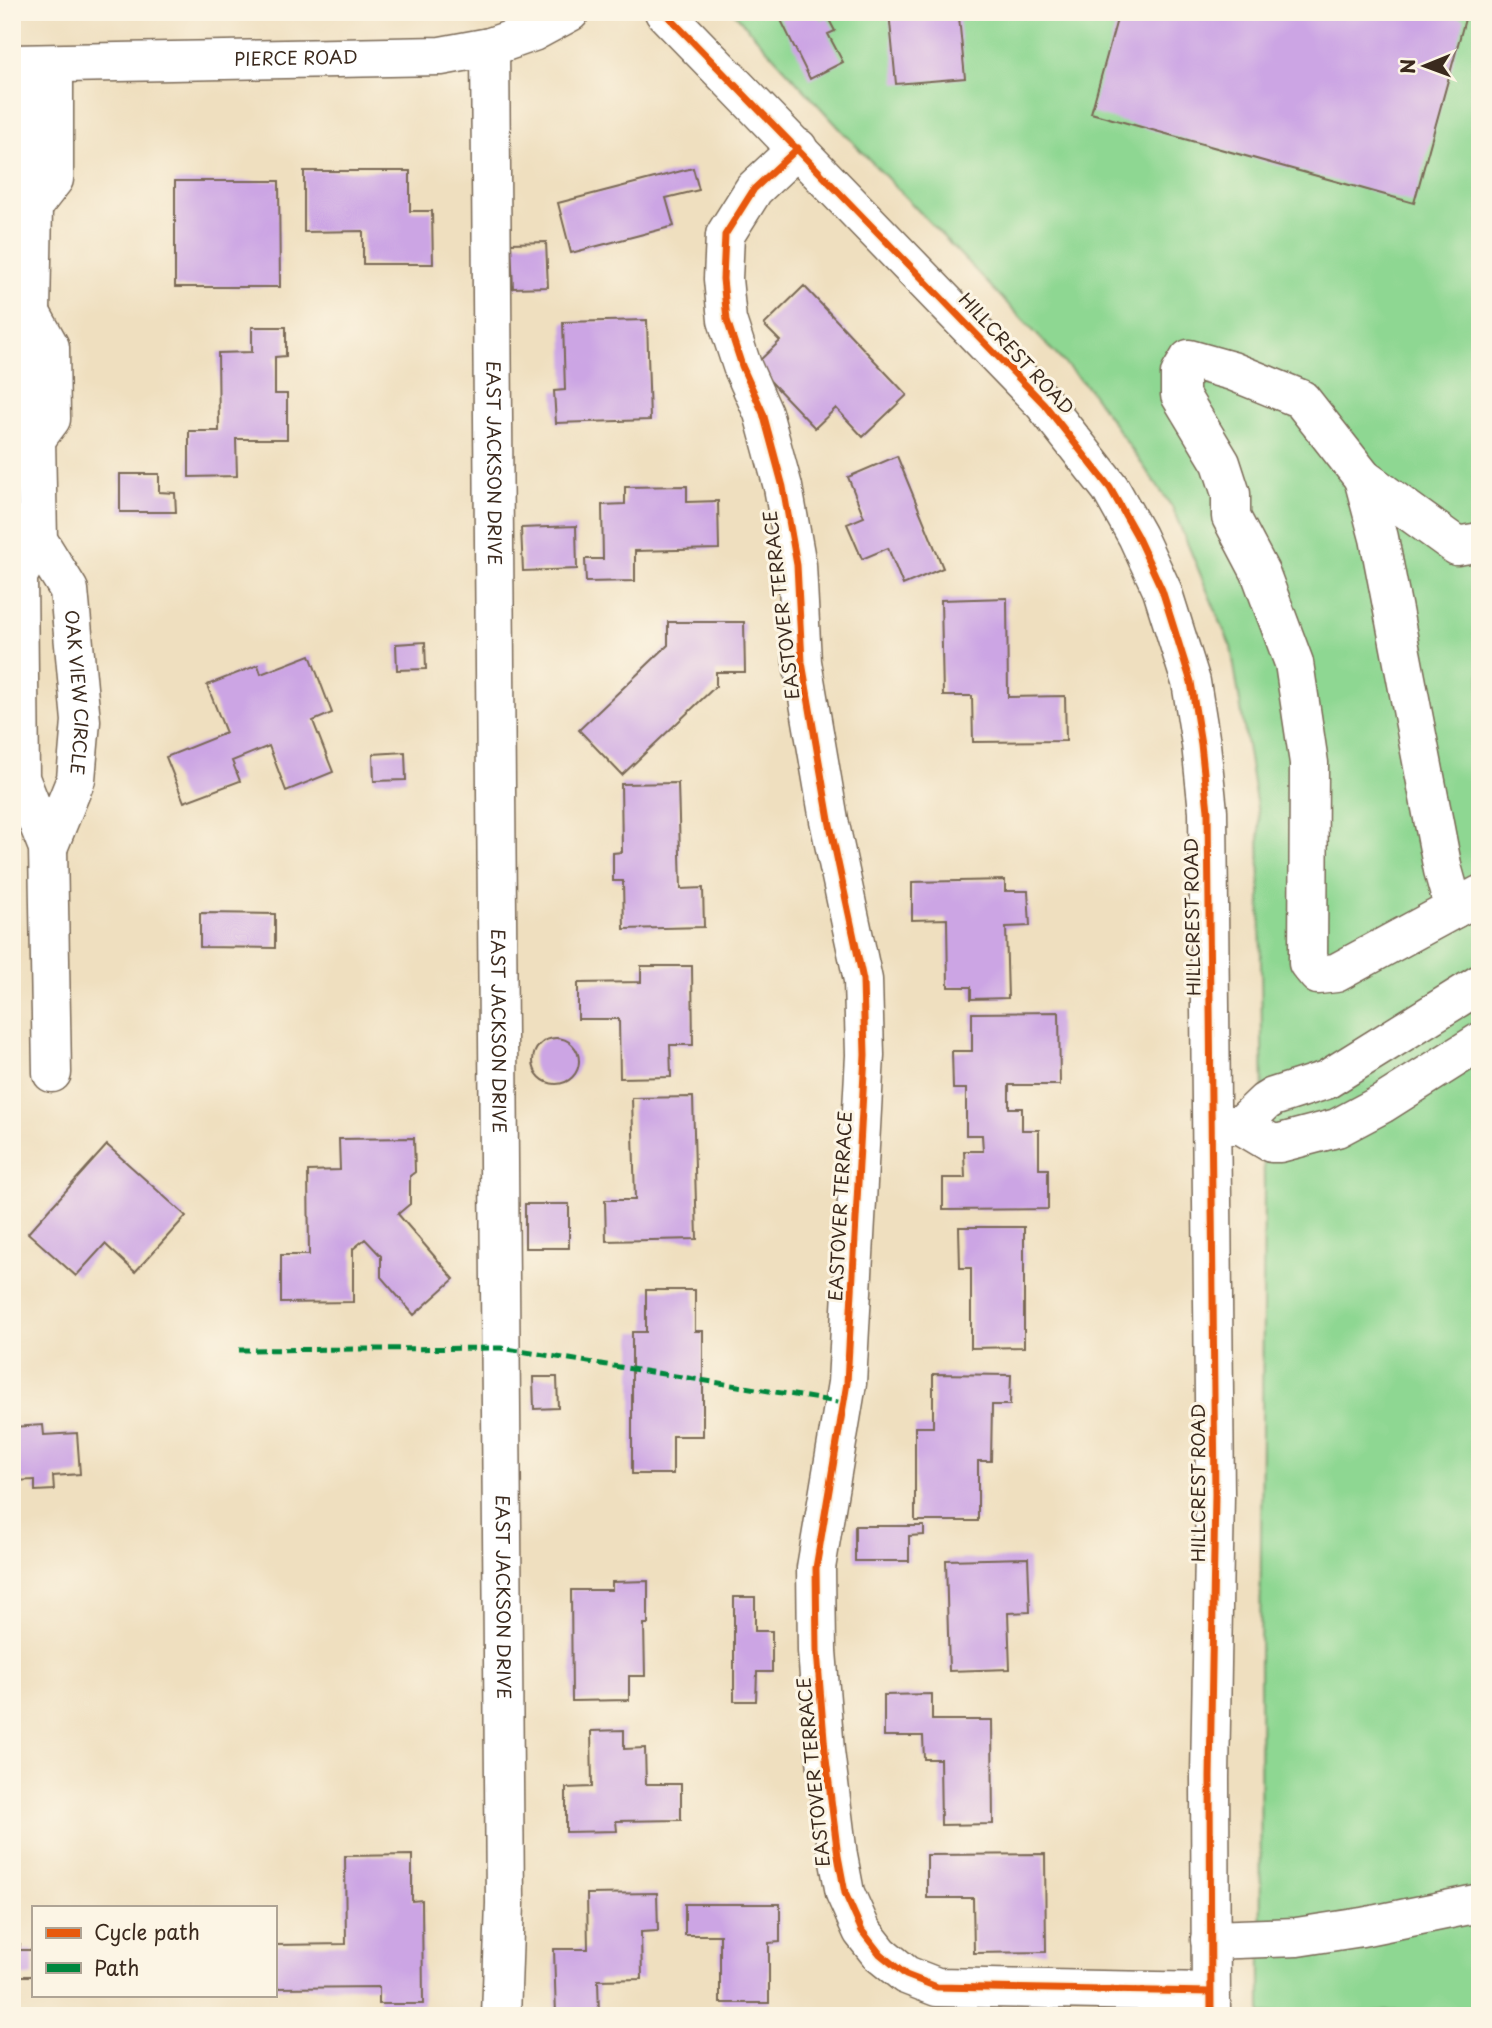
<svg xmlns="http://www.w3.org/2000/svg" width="1492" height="2028" viewBox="0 0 1492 2028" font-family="'Playpen Sans',sans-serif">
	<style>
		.grass { fill: #8ed792; stroke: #648058; stroke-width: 2 }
		.building { fill: #cca5e4 }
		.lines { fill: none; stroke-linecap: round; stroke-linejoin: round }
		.minor-casing { stroke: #7a6956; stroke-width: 41 }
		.minor { stroke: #fff; stroke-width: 38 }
		.quiet { stroke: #00873e; stroke-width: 5; stroke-dasharray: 10 5; stroke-linecap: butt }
		.cycleway-casing { stroke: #fcf5e5; stroke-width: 11 }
		.cycleway { stroke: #e8590c; stroke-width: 7 }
		.labels { text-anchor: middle; stroke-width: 6; stroke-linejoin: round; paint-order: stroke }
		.street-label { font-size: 18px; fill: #3b2a1e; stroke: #fcf5e5 }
	</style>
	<rect width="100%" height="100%" fill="#fcf5e5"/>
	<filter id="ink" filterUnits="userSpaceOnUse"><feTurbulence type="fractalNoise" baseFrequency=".0143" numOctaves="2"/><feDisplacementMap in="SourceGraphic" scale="14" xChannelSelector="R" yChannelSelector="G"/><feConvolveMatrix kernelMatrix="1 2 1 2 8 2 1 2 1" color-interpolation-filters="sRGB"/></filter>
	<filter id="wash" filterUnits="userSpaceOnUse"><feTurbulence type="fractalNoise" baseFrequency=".00686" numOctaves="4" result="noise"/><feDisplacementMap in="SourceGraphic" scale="28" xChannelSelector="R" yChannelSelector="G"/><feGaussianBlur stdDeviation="1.57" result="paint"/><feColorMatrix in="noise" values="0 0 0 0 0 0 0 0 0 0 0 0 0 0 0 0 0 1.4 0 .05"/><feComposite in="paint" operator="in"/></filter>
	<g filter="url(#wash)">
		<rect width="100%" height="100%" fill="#efdfbf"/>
		<path class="grass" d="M 733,12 L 1480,12 L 1480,2010 L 1261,2014 L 1260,1660 L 1264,1185 L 1259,820 L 1231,647 L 1172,507 L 1090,390 L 843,132 Z"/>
		<g id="blocks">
			<path class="building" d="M 777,12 L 817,12 L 821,20 L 827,16 L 835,31 L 828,34 L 843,62 L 810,79 Z
				M 889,12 L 988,12 L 988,14 L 959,17 L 965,78 L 896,84 Z
				M 1119,12 L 1441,12 L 1465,19 L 1414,203 L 1091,113 Z
				M 693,168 L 699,190 L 666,198 L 674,226 L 571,253 L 558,203 Z
				M 304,171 L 410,171 L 410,211 L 432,211 L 433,264 L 363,264 L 363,231 L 304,232 Z
				M 175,181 L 279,181 L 280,287 L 175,287 Z
				M 546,242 L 548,287 L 513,288 L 511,243 Z
				M 804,286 L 907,395 L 863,437 L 836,408 L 815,428 L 755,365 L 780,341 L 764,325 Z
				M 647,320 L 650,420 L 556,423 L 554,391 L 565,390 L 563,322 Z
				M 252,327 L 286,327 L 286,356 L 275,357 L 275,394 L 287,394 L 287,439 L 236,439 L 237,476 L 189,477 L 189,431 L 219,431 L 218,353 L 252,352 Z
				M 897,456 L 943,568 L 903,585 L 888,548 L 862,559 L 847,524 L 864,517 L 848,477 Z
				M 120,474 L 159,474 L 159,492 L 175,493 L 176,512 L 120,512 Z
				M 687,486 L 687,502 L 718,501 L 719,549 L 635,551 L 635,581 L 586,582 L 585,559 L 603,559 L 602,505 L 625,504 L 625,487 Z
				M 576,526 L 577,569 L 523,571 L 521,528 Z
				M 1007,598 L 1008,697 L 1065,696 L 1066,741 L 973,742 L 972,696 L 943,696 L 941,600 Z
				M 668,622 L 744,622 L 745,672 L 716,672 L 716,686 L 622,775 L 579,730 L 668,645 Z
				M 425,642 L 426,669 L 397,670 L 396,644 Z
				M 310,655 L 332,713 L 313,721 L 333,772 L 286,791 L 269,746 L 232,761 L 240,781 L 184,802 L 166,757 L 226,733 L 207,685 L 258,665 L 261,674 Z
				M 405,752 L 406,780 L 374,781 L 373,754 Z
				M 678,783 L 681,889 L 703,888 L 704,927 L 624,929 L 623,881 L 613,881 L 613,853 L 622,852 L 621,784 Z
				M 1005,880 L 1005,891 L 1028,891 L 1030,926 L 1006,927 L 1008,998 L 971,999 L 971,987 L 948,987 L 947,919 L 912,920 L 912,882 Z
				M 200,913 L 275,914 L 275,948 L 200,947 Z
				M 641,966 L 692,966 L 693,1045 L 670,1045 L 671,1077 L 620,1078 L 619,1019 L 578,1019 L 578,983 L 641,982 Z
				M 1059,1012 L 1060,1085 L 1009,1085 L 1009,1108 L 1022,1108 L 1022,1130 L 1039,1130 L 1039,1169 L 1048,1169 L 1048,1209 L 943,1210 L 943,1178 L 965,1178 L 964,1151 L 983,1151 L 982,1135 L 966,1135 L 966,1089 L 953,1089 L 952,1051 L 972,1051 L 972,1013 Z
				M533 1061a23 23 0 1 1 46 0a23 23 0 1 1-46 0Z
				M 693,1097 L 697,1239 L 606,1241 L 605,1200 L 635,1200 L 632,1098 Z
				M 414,1138 L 415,1172 L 410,1176 L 410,1204 L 398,1214 L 454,1279 L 414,1315 L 381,1277 L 381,1256 L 365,1239 L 353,1249 L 353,1302 L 281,1303 L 281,1255 L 309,1255 L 308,1171 L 340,1170 L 339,1139 Z
				M 107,1145 L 186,1216 L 135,1272 L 105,1244 L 76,1276 L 28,1233 Z
				M 525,1204 L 569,1204 L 569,1248 L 525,1248 Z
				M 959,1227 L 1024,1227 L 1024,1347 L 971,1348 L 971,1268 L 960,1268 Z
				M 646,1290 L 695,1290 L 695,1331 L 703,1331 L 703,1436 L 673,1436 L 673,1474 L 632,1474 L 632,1332 L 646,1332 Z
				M 933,1374 L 1011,1375 L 1010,1405 L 992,1405 L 991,1461 L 978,1461 L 978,1521 L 915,1521 L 915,1427 L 933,1427 Z
				M 533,1377 L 557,1377 L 558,1408 L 534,1409 Z
				M 43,1425 L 44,1435 L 77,1433 L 80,1474 L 53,1476 L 54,1490 L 35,1491 L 35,1480 L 12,1481 L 12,1427 Z
				M 855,1526 L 924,1526 L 924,1535 L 909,1536 L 909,1561 L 855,1561 Z
				M 1028,1558 L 1030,1612 L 1008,1613 L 1010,1669 L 949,1671 L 946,1560 Z
				M 648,1581 L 648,1624 L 644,1624 L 645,1676 L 629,1676 L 629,1700 L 572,1701 L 571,1590 L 612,1590 L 612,1582 Z
				M 734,1597 L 755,1597 L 755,1631 L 772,1631 L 772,1672 L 757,1672 L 756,1701 L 734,1701 Z
				M 932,1694 L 932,1720 L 992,1720 L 993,1824 L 941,1825 L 940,1759 L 924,1759 L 923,1736 L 884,1736 L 884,1695 Z
				M 624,1730 L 624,1749 L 645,1748 L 646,1784 L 681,1784 L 681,1820 L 616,1821 L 617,1831 L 566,1832 L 566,1788 L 592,1787 L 591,1731 Z
				M 1045,1854 L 1046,1952 L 974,1953 L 973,1898 L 927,1898 L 927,1855 Z
				M 412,1855 L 412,1901 L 422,1900 L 423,2004 L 379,2004 L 379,1987 L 275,1988 L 275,1945 L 346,1944 L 345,1856 Z
				M 657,1893 L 658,1931 L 641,1932 L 642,1979 L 598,1980 L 599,2016 L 556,2016 L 554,1949 L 588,1949 L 587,1894 Z
				M 685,1904 L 780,1904 L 780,1942 L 769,1943 L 769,2003 L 720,2003 L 720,1935 L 685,1935 Z
				M 12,1944 L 20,1944 L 19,1950 L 33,1950 L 33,1976 L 12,1976 Z"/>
		</g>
	</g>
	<g filter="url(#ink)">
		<use href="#blocks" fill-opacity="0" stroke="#7a6956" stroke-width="2"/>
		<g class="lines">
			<defs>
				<g id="minor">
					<path d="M 664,12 L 1044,404 L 1110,488 L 1137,536 L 1162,590 L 1191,682 L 1201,744 L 1208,811 L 1215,1494 L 1210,1777 L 1211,2016"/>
					<path id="s1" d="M 490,47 L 505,1903 L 501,2016"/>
					<path id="s2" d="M 12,64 L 441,56 L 490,47 L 533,32 L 570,12"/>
					<path id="s3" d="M 18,64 L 17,179 L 33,206 L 31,313 L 18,347 L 17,414 L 36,439 L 38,540 L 69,590 L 81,721 L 76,779 L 48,848"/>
					<path d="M 798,148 L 754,189 L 725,235 L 723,279 L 727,320 L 742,366 L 763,413 L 783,487 L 797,565 L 802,662 L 829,820 L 863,980 L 865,1055 L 847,1383 L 816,1568 L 817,1651 L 825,1751 L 838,1856 L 845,1893 L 862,1931 L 880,1954 L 906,1975 L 937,1987 L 1210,1992"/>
					<path d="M 33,206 L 54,179 L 54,64"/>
					<path d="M 31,313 L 50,347 L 51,419 L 36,439"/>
					<path d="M 1363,478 L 1379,538 L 1443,870 L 1454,909"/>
					<path d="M 38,540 L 18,576 L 20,778 L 48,848 L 52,1073"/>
					<path d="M 1480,542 L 1457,546 L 1363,478 L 1301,399 L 1232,371 L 1189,359 L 1180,374 L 1180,395 L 1221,463 L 1231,494 L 1231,517 L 1260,572 L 1294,663 L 1309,763 L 1308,963 L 1318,975 L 1336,973 L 1480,895"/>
					<path d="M 1212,1125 L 1241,1125 L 1271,1143 L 1280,1143 L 1337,1128 L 1382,1104 L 1480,1042"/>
					<path d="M 1241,1125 L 1265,1102 L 1273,1097 L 1326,1080 L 1480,984"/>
					<path d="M 1210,1940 L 1297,1937 L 1362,1927 L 1480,1903"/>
				</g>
			</defs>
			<use href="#minor" class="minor-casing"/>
			<use href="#minor" class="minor"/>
			<path class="quiet" d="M 239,1350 L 501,1348 L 844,1403"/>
			<defs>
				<path id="cycleway" d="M 664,12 L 1044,404 L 1110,488 L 1137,536 L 1162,590 L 1191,682 L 1201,744 L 1208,811 L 1215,1494 L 1210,1777 L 1211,2016
					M 798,148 L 754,189 L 725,235 L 723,279 L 727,320 L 742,366 L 763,413 L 783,487 L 797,565 L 802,662 L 829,820 L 863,980 L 865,1055 L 847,1383 L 816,1568 L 817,1651 L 825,1751 L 838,1856 L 845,1893 L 862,1931 L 880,1954 L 906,1975 L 937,1987 L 1210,1992"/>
			</defs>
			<use href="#cycleway" class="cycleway-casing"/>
			<use href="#cycleway" class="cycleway"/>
		</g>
	</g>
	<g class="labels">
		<g class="street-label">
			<text dy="6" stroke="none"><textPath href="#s2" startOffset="284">PIERCE ROAD</textPath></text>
			<text transform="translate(1016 354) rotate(47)" y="6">HILLCREST ROAD</text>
			<text dy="6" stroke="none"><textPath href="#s1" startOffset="416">EAST JACKSON DRIVE</textPath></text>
			<text transform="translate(782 605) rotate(-97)" y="6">EASTOVER TERRACE</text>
			<text dy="6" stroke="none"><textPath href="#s3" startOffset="651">OAK VIEW CIRCLE</textPath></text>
			<text transform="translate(1193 917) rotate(-91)" y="6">HILLCREST ROAD</text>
			<text dy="6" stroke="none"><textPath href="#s1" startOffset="984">EAST JACKSON DRIVE</textPath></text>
			<text transform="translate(841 1206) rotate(-87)" y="6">EASTOVER TERRACE</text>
			<text transform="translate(1199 1483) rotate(-90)" y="6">HILLCREST ROAD</text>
			<text dy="6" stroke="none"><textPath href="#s1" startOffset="1550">EAST JACKSON DRIVE</textPath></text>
			<text transform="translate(814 1772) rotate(-96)" y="6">EASTOVER TERRACE</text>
		</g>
	</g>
	<rect width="1492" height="2028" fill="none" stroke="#fcf5e5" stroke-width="42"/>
	<rect x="32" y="1906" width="245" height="91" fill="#fcf5e5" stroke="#afa495" stroke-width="2"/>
	<rect x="46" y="1928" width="35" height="10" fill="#e8590c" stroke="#afa495" stroke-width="2"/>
	<text x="94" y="1940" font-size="21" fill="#3b2a1e">Cycle path</text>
	<rect x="46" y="1963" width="35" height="10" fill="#00873e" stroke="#afa495" stroke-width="2"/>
	<text x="94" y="1976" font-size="21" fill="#3b2a1e">Path</text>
	<g transform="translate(1425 66) rotate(269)" stroke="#fcf5e5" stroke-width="5" paint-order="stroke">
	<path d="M0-5L12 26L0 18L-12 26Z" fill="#3b2a1e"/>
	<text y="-10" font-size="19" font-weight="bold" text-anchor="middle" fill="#3b2a1e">N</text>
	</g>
</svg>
